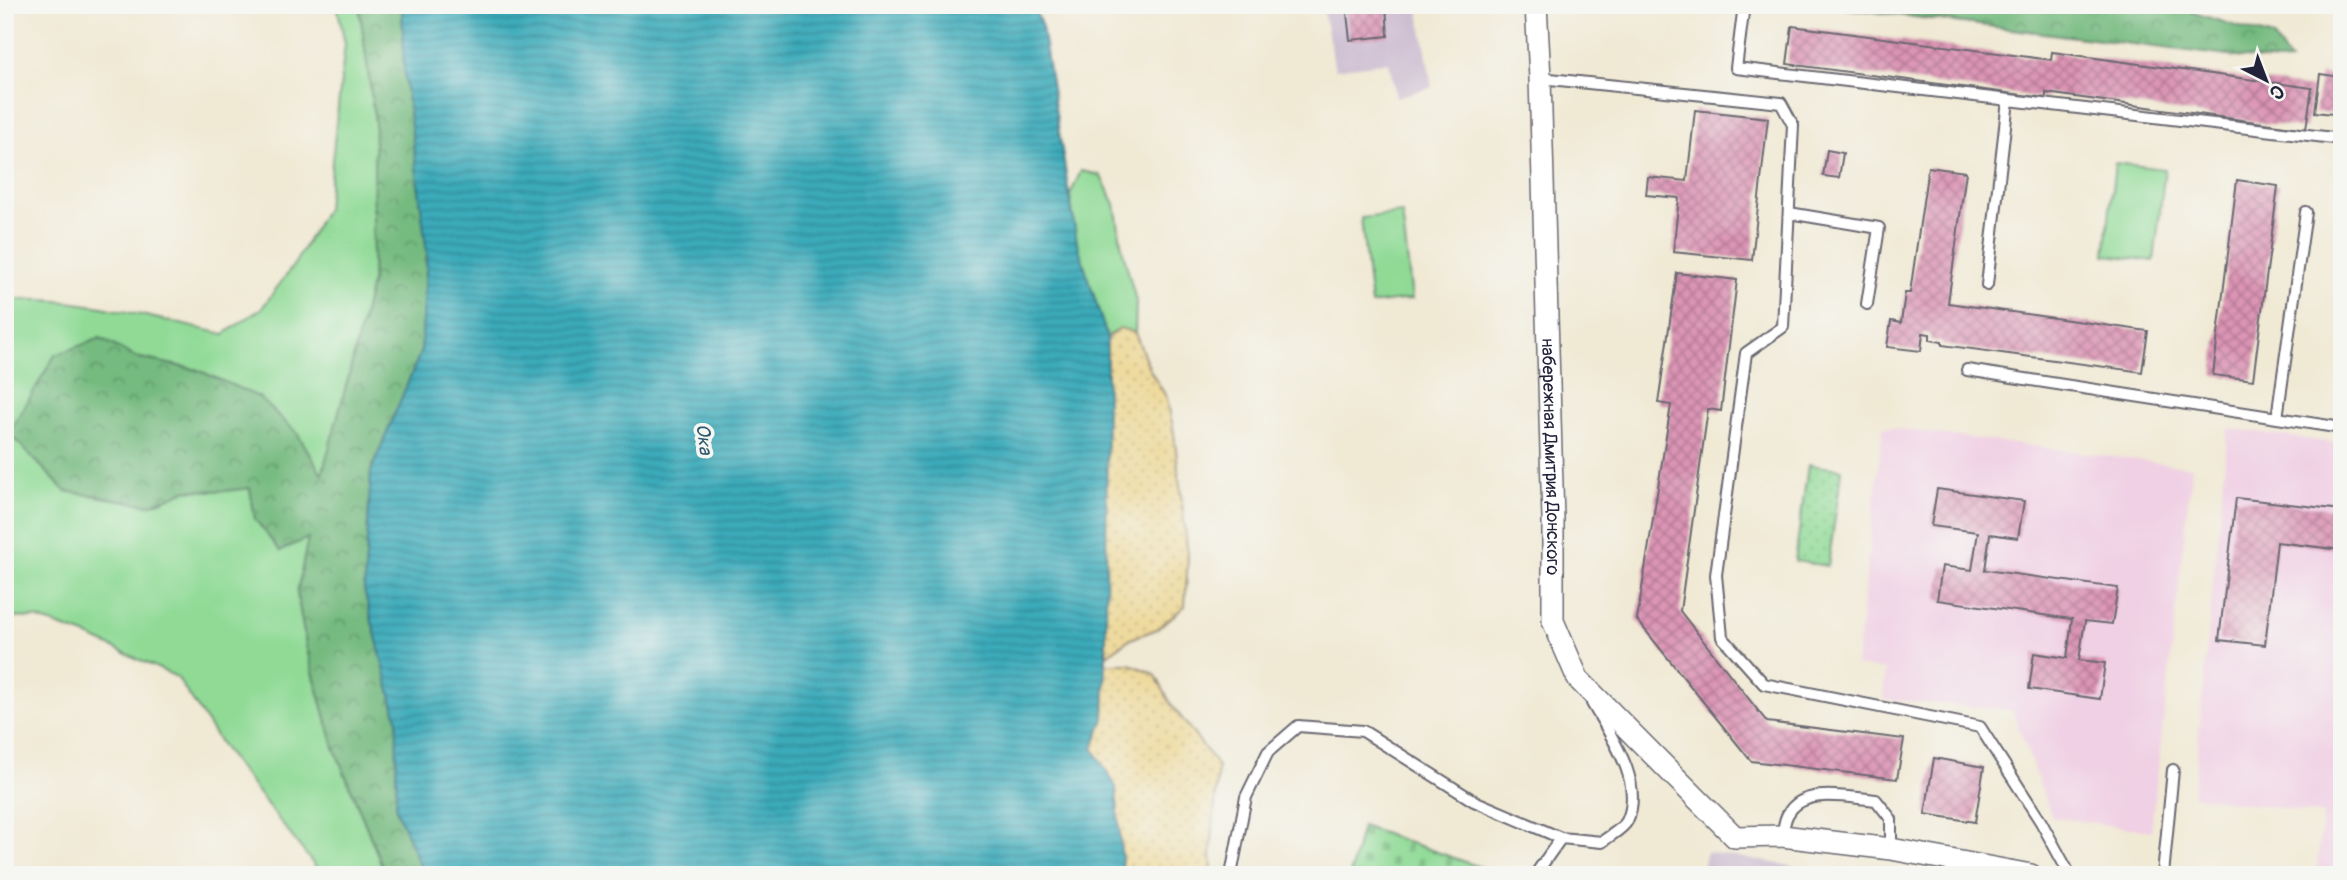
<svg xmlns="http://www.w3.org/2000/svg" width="2347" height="880" viewBox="0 0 2347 880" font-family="Pangolin,sans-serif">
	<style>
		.built { fill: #f0d0e4 }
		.industrial { fill: #cebed1 }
		.grass { fill: #90da96; stroke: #597e68; stroke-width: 2 }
		.forest { fill: url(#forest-crowns); stroke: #4b6e5d; stroke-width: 2 }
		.sand { fill: url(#sand-dots); stroke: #887e6c; stroke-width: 2 }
		.cemetery { fill: url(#cemetery-stones); stroke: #597e68; stroke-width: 2 }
		.park { fill: url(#park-dots); stroke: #597e68; stroke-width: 2 }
		.water { fill: url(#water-rules); stroke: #2e667a; stroke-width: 2 }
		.building { fill: url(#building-cross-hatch) }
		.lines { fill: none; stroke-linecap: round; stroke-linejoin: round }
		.service-casing { stroke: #6a6871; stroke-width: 14 }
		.minor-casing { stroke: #6a6871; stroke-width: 24 }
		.service { stroke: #fff; stroke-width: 10 }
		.minor { stroke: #fff; stroke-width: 21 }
		.labels { text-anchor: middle; stroke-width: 7; stroke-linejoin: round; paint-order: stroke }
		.street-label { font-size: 18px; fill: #22223b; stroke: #f6f6f2 }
		.water-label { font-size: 19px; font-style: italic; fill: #2c586d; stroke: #f6f6f2 }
	</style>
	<defs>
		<pattern id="forest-crowns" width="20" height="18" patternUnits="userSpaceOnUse" patternTransform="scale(1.75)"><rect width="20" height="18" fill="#74ba7f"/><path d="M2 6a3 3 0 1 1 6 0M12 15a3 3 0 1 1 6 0" fill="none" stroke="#5f9769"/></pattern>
		<pattern id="sand-dots" width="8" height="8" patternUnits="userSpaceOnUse" patternTransform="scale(1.75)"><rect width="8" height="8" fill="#eeda9e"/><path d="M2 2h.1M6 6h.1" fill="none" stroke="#ccbb89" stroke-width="1.8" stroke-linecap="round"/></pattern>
		<pattern id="cemetery-stones" width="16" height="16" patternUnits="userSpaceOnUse" patternTransform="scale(1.75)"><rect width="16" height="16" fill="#90da96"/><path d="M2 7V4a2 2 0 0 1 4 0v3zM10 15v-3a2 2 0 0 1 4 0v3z" fill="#7cbb82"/></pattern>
		<pattern id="park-dots" width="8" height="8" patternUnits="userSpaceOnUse" patternTransform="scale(1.75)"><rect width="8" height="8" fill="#90da96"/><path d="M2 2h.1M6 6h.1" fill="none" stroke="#7cbb82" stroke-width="1.8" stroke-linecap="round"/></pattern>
		<pattern id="water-rules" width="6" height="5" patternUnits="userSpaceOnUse" patternTransform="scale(1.75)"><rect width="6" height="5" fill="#3baab9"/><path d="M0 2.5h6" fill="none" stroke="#318a98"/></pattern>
		<pattern id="building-cross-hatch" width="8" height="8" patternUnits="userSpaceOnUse" patternTransform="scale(1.75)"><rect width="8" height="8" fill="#dc95b5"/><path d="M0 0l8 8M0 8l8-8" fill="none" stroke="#b27994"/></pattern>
	</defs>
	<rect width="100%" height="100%" fill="#f6f6f2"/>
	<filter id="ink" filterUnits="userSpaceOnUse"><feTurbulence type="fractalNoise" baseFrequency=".0143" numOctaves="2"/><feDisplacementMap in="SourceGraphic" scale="14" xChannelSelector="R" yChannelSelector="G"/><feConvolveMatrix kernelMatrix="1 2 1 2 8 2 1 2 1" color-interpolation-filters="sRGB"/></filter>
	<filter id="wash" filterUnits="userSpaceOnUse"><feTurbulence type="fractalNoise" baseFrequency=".00686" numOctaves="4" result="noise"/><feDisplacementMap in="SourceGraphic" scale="28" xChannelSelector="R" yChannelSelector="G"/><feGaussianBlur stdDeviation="1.57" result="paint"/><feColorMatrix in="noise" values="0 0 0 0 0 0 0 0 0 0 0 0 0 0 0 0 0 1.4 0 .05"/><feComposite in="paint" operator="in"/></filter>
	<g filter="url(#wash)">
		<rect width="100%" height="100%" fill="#f0e9d4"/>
		<path class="built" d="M 1883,427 L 2192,467 L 2151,831 L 2052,817 L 2012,710 L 1883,699 L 1885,670 L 1856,666 Z
			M 2228,428 L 2342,444 L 2342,875 L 2316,875 L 2323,814 L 2193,796 Z"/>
		<path class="industrial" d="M 1322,5 L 1418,5 L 1432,87 L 1396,97 L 1389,62 L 1335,69 Z
			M 1707,852 L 1847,875 L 1701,875 Z"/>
		<path class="grass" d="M 337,5 L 359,5 L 375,122 L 372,280 L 349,375 L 322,475 L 297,433 L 198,370 L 135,357 L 100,338 L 150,505 L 187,490 L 225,491 L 250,488 L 255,519 L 309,537 L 297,593 L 307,650 L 334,747 L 386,875 L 322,875 L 227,753 L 177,677 L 88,636 L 36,618 L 5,617 L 5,300 C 81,296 151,318 224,334 L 262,308 L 295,263 L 327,207 L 345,44 Z
			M 2115,163 L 2165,169 L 2154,261 L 2105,255 Z
			M 1081,171 L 1100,175 L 1115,204 L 1122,248 L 1136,301 L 1135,333 L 1120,328 L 1107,337 L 1077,242 L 1070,195 Z
			M 1402,213 L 1412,299 L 1371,304 L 1361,218 Z"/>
		<path class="forest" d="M 359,5 L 402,5 L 404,70 L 427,254 L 421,351 L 371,471 L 364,590 L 397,719 L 396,809 L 424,875 L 386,875 L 334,747 L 307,650 L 297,593 L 308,538 L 280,551 L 255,519 L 250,488 L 225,491 L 187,490 L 150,505 L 65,491 L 9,433 L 55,355 L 100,338 L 135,357 L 198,370 L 259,397 L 297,433 L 322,474 L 349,375 L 372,280 L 375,122 Z
			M 1819,5 L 2168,5 L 2273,37 L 2290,61 L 2277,62 Z"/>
		<path class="sand" d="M 1120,328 L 1135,333 L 1150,370 L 1167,398 L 1174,433 L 1188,556 L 1185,606 L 1157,629 L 1128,640 L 1107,655 L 1105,635 L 1107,338 Z
			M 1106,664 L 1130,664 L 1155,674 L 1171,704 L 1218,766 L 1211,853 L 1212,875 L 1123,875 L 1116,787 L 1093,748 L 1104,718 Z"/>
		<path class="cemetery" d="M 1362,826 L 1503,875 L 1350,875 Z"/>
		<path class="park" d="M 1808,465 L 1842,469 L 1828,566 L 1795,561 Z"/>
		<path class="water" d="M 402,5 L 1033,5 L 1042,27 L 1077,242 L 1107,337 L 1106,664 L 1104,719 L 1093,748 L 1116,787 L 1123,875 L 424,875 L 396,809 L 397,719 L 364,590 L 371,471 L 421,351 L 427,254 L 404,70 Z"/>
		<g id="blocks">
			<path class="building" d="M 1346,5 L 1386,5 L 1388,36 L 1350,40 Z
				M 1792,26 L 2051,60 L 2052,52 L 2312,88 L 2306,129 L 2046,93 L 2046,98 L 1787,64 Z
				M 2320,74 L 2342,77 L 2342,115 L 2315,112 Z
				M 1695,110 L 1768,118 L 1752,260 L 1673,252 L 1679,198 L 1646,195 L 1648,177 L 1687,181 Z
				M 1827,150 L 1843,153 L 1839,178 L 1823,176 Z
				M 1928,167 L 1966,172 L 1948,303 L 2148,331 L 2142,372 L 1942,345 L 1942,342 L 1930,340 L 1930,334 L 1923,333 L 1921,351 L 1887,347 L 1891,321 L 1901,323 L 1905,293 L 1910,293 Z
				M 2237,180 L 2278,186 L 2253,380 L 2213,375 Z
				M 1677,273 L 1737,280 L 1721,411 L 1708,409 L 1680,611 L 1767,722 L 1904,739 L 1897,779 L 1751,761 L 1637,620 L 1671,405 L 1658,403 Z
				M 1937,489 L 2024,501 L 2018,538 L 1990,534 L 1985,570 L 2118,588 L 2112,624 L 2085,621 L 2079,660 L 2105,663 L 2100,699 L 2029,689 L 2034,653 L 2067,658 L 2072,619 L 1937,600 L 1942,566 L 1972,570 L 1978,532 L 1931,526 Z
				M 2236,498 L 2342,510 L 2342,550 L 2277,542 L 2265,645 L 2219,640 Z
				M 1934,758 L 1984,767 L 1975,822 L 1925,814 Z"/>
		</g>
	</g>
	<g filter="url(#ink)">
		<use href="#blocks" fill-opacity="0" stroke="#6a6871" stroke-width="2"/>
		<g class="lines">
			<defs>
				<path id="service" d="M 1744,5 L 1736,68 L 2342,139
					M 1540,78 L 1781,103 L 1793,125 L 1783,327 L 1746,353 L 1716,575 L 1722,637 L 1764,684 L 1980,727 L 2041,822 L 2070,875
					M 1789,213 L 1879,228 L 1867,304
					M 1987,285 L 2008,100
					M 1967,370 L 2342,428
					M 2277,418 L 2306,212
					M 1782,836 C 1784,829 1784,820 1788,814 C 1803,786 1849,798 1876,800 L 1891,819 L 1891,849
					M 1561,838 L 1602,842 C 1609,836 1623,829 1627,821 C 1645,782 1610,735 1592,703
					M 1231,875 L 1246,797 L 1268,752 L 1298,726 L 1363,731 L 1474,801 L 1561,838 L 1535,875
					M 2163,875 L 2173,770"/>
				<g id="minor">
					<path id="s1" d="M 1536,5 L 1540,78 L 1553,519 L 1553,621 L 1578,679 L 1735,837 L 1782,836 L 1891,849 L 2031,875"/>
				</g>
			</defs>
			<use href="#service" class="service-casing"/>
			<use href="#minor" class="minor-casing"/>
			<use href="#service" class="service"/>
			<use href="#minor" class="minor"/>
		</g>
	</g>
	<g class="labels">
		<g class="street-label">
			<text dy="6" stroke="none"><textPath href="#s1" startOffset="452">набережная Дмитрия Донского</textPath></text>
		</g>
		<g class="water-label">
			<text transform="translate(705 439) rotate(83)" y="7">Ока</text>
		</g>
	</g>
	<rect width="2347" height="880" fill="none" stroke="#f6f6f2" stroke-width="28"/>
	<g transform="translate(2266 80) rotate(138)" stroke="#f6f6f2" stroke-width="5" paint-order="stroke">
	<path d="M0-5L12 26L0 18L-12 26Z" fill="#22223b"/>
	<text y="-10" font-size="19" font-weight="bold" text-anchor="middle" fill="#22223b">С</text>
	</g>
</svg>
